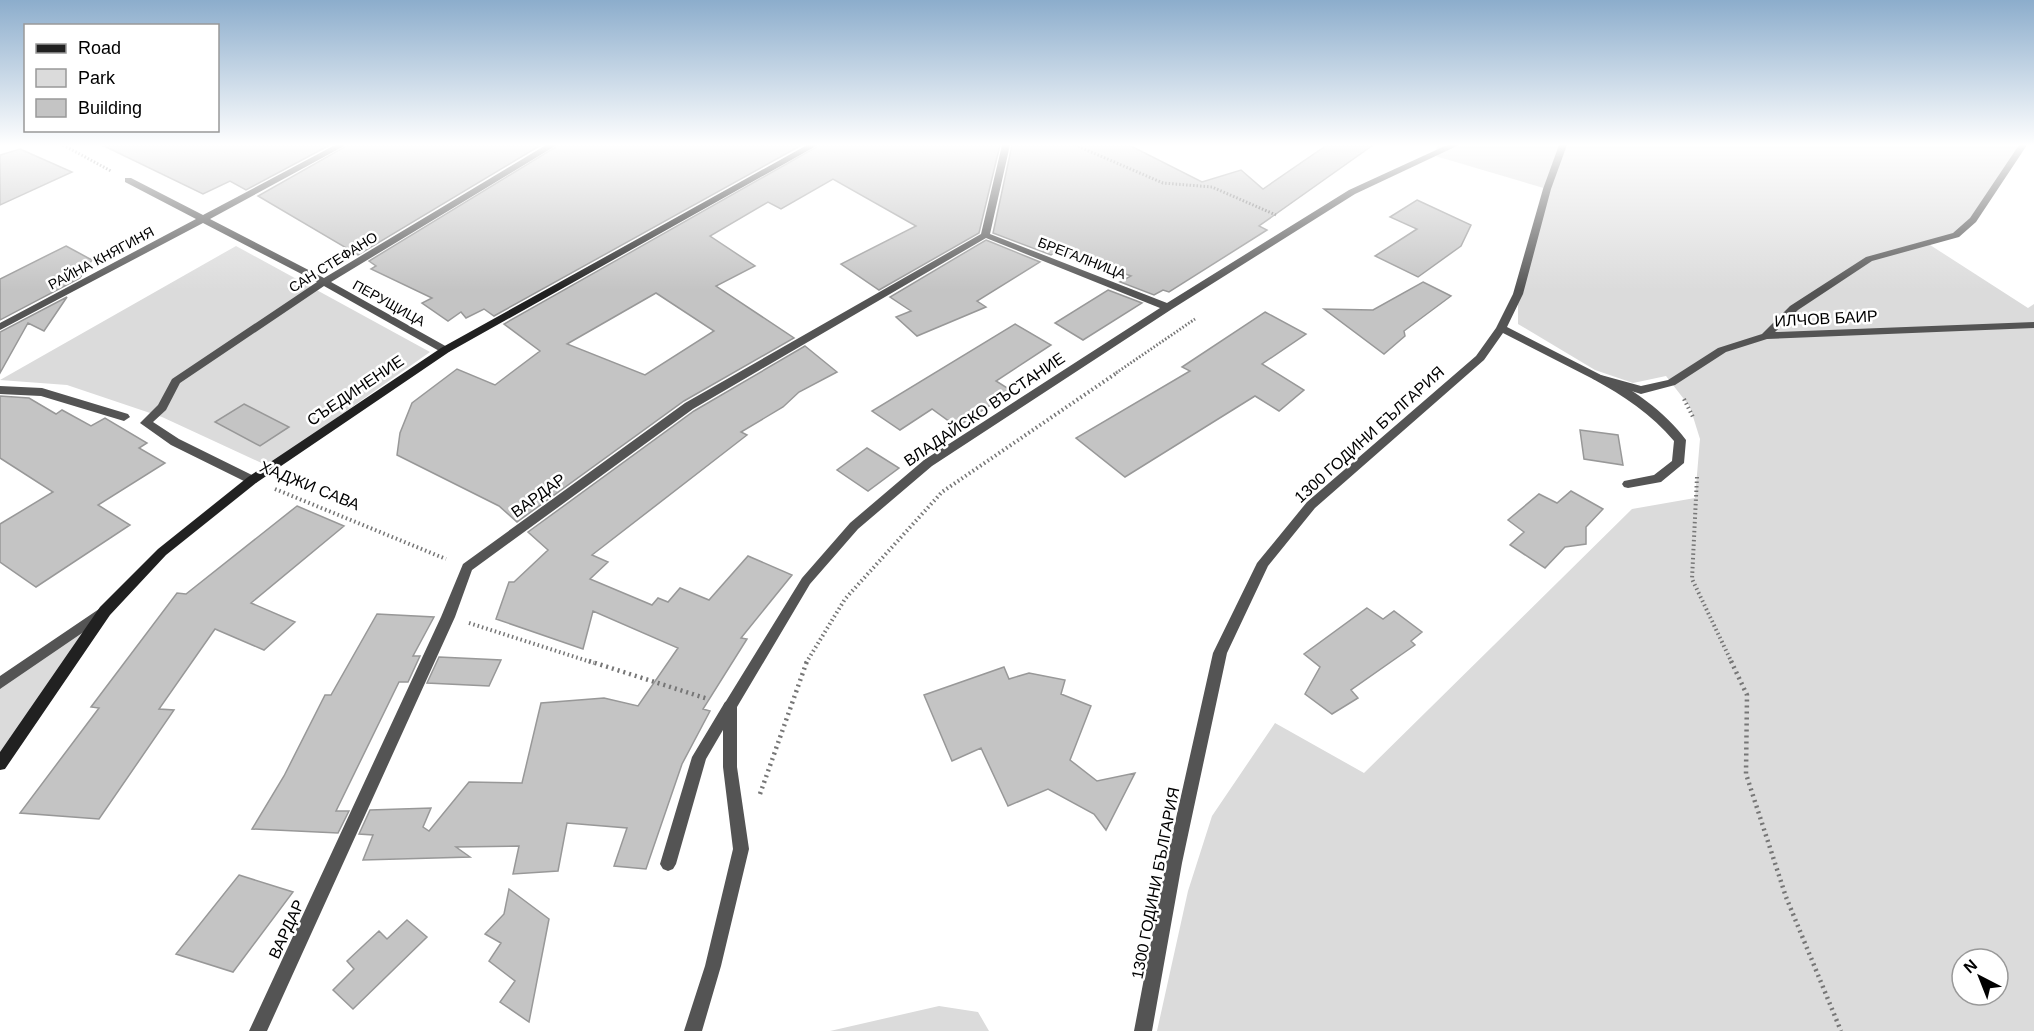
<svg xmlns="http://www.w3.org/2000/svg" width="2034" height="1031" viewBox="0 0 2034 1031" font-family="Helvetica,sans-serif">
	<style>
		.green { fill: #dbdbdb; fill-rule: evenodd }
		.building { fill: #c4c4c4; stroke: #989898; stroke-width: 1.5; fill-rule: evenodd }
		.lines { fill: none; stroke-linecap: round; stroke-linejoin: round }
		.path-far2 { stroke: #767676; stroke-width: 3; stroke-dasharray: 1.5 2; stroke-linecap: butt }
		.path-far1 { stroke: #767676; stroke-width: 4; stroke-dasharray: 1.5 3; stroke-linecap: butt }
		.path { stroke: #767676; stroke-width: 4.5; stroke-dasharray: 2 4; stroke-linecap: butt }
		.lane { fill: #545454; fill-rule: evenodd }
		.street { fill: #545454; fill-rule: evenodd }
		.secondary { fill: #212121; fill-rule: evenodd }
		.labels { text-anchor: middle; stroke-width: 5; stroke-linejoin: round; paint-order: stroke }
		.far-street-label { font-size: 14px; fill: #000; stroke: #fff }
		.street-label { font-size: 16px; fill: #000; stroke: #fff }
	</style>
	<rect width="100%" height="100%" fill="#fff"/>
	<path class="green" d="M 1439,145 L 2023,145 L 1973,220 L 1956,235 L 1927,243 L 2028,308 L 2034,304 L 2034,1031 L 1157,1031 L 1188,891 L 1212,816 L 1275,723 L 1364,773 L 1632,509 L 1695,498 L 1700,439 L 1690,407 L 1666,376 L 1633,383 L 1595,370 L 1518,324 L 1518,294 L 1547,189 L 1432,155 ZM 1962,959 L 1998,959 L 1998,995 L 1962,995 Z
		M 236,246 L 430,352 L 268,466 L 162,417 L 67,385 L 0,380 Z
		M 105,611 L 0,764 L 0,683 Z
		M 939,1006 L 978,1012 L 989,1031 L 830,1031 Z"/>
	<path class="building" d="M 102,145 L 330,145 L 246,190 L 230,181 L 203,194 Z
		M 348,145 L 541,145 L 358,255 L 258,196 Z
		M 559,145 L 802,145 L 494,316 L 484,309 L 466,318 L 461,312 L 448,321 L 422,303 L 432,298 L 371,269 L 376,266 L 369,261 Z
		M 820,145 L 1000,145 L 979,233 L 879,290 L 841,264 L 916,226 L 833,179 L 781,209 L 768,202 L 710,236 L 755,266 L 716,286 L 794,338 L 684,401 L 517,522 L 499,506 L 397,455 L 400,433 L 412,403 L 457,369 L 495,385 L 540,351 L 504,324 ZM 656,293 L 714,331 L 645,375 L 567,344 Z
		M 1012,145 L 1129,145 L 1202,182 L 1241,170 L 1263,189 L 1327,145 L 1373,145 L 1259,226 L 1267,230 L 1169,292 L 1163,290 L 1154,295 L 1120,282 L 1131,276 L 1058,250 L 1051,255 L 993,233 Z
		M 20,149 L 72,172 L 0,205 L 0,155 Z
		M 1417,200 L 1471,225 L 1461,246 L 1418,277 L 1375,256 L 1417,229 L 1390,217 Z
		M 986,240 L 1040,262 L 977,301 L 986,307 L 917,336 L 896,317 L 911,311 L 890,297 Z
		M 66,246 L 92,260 L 80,278 L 0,320 L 0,279 Z
		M 1423,282 L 1451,296 L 1404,331 L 1405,336 L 1384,354 L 1324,309 L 1373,310 Z
		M 1108,290 L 1142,303 L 1083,340 L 1055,323 Z
		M 67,297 L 44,331 L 28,323 L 0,373 L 0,332 Z
		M 1265,312 L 1306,334 L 1262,364 L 1304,390 L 1279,411 L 1255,396 L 1125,477 L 1076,438 L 1190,371 L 1182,367 Z
		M 1015,324 L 1051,345 L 996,381 L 1012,391 L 957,427 L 932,409 L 900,430 L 872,411 Z
		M 805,346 L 837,372 L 799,392 L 783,407 L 741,432 L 747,435 L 592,555 L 608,562 L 590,579 L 652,605 L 658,598 L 668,602 L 680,588 L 709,600 L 748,556 L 792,575 L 741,638 L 747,639 L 703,709 L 710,711 L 682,764 L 646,869 L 614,866 L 627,828 L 567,823 L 558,871 L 513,874 L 519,846 L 456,847 L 470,857 L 363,860 L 373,835 L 359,834 L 370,810 L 431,808 L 423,827 L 429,831 L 469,782 L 522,783 L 541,703 L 604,698 L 638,706 L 678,648 L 593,611 L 583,649 L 496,619 L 509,582 L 514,582 L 548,550 L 528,532 L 694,411 Z
		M 0,396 L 29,398 L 56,414 L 62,410 L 91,426 L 105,418 L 147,443 L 139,448 L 165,463 L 98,505 L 130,525 L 36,587 L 0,562 L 0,524 L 53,492 L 0,458 Z
		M 244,404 L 289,427 L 260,446 L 215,422 Z
		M 1580,430 L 1618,435 L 1623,465 L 1584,459 Z
		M 867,448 L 899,468 L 868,491 L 837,470 Z
		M 1571,491 L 1603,509 L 1586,527 L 1586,544 L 1565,547 L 1545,568 L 1510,545 L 1524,532 L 1508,520 L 1539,494 L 1557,503 Z
		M 297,506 L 344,526 L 251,603 L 295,622 L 264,650 L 215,629 L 159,709 L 174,710 L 99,819 L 20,813 L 99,708 L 91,707 L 177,593 L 186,594 Z
		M 1367,608 L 1383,619 L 1394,611 L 1422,632 L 1411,641 L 1415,645 L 1351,690 L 1358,698 L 1332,714 L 1305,694 L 1320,667 L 1304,654 Z
		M 377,614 L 434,617 L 413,656 L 420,656 L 408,682 L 399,682 L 336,811 L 349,811 L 338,833 L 252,829 L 284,776 L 325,695 L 331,695 Z
		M 439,657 L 501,660 L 489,686 L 427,683 Z
		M 1004,667 L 1009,679 L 1029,673 L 1065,680 L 1061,694 L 1091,706 L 1070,760 L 1097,781 L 1135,773 L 1106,830 L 1094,814 L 1048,789 L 1008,806 L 981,748 L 952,761 L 924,695 Z
		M 239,875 L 293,892 L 233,972 L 176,954 Z
		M 509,889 L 549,919 L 529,1022 L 500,1002 L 515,981 L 489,961 L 501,943 L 485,934 L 504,914 Z
		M 407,920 L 427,937 L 353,1009 L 333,990 L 354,969 L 347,961 L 379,931 L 387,939 Z"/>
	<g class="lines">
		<path class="path-far2" d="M 63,145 L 111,171
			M 1075,145 L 1163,183 L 1212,187 L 1276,215
			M 1116,373 L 1195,319"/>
		<path class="path-far1" d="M 1684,399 L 1694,419
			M 1697,477 L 1692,579 L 1732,663
			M 275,489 L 446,559
			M 469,623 L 594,663
			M 806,663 L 845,599 L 942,492 L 1118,372"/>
		<path class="path" d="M 589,661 L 708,699
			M 1731,661 L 1747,695 L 1746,774 L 1786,897 L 1841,1031
			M 760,794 L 807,661"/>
		<path class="lane" d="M 1597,374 C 1628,383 1667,414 1686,440 L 1684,463 L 1661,482 L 1628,488 L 1624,487 L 1622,484 L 1624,481 L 1654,475 L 1672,461 L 1674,441 C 1651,414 1624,396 1593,379 L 1592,377 L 1593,375 Z
			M 102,607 L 107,608 L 108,612 L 107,616 L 0,689 L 0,676 Z
			M 730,700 L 735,702 L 737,706 L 706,759 L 676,864 L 673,869 L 668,871 L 663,869 L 660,864 L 692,757 L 725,702 Z"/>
		<path class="street" d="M 335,145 L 346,145 L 210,219 L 324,278 L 546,145 L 557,145 L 331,282 L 449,348 L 450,350 L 449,352 L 441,352 L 324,286 L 180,383 L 166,410 L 153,422 L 179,439 L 256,477 L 258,480 L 256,483 L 248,483 L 171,445 L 140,423 L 158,405 L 172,379 L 317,282 L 203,223 L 0,330 L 0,323 L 196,219 L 125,182 L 125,178 L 131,178 L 203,215 Z
			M 1002,145 L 1010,145 L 990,234 L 1167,303 L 1349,190 L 1447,145 L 1459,145 L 1355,194 L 1172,309 L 932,466 L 858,529 L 810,584 L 737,707 L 737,767 L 749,849 L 721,966 L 702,1031 L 684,1031 L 705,966 L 733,849 L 723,767 L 723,706 L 802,578 L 850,523 L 924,460 L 1160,308 L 986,238 L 693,409 L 472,570 L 455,617 L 267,1031 L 249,1031 L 441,617 L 463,564 L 685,403 L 981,234 Z
			M 1559,145 L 1567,145 L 1551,189 L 1523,294 L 1507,327 L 1601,375 L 1641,386 L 1668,380 L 1718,348 L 1762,334 L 1790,306 L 1866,257 L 1953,233 L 1970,218 L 2019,145 L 2027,145 L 1976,222 L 1959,237 L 1872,261 L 1798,310 L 1775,332 L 2034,322 L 2034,328 L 1767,339 L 1726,352 L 1675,385 L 1641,394 L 1593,379 L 1503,333 L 1484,360 L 1315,508 L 1268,566 L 1227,653 L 1182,863 L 1152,1031 L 1134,1031 L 1166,863 L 1213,653 L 1257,563 L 1307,502 L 1476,356 L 1496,328 L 1513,294 L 1543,189 Z
			M 0,386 L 42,388 L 128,414 L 130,417 L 124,421 L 41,396 L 0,394 Z"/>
		<path class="secondary" d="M 807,145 L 818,145 L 449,352 L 256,483 L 166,555 L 110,615 L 5,769 L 0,770 L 0,752 L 100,607 L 158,549 L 248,477 L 441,348 Z"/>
	</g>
	<linearGradient id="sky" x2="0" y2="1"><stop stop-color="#8cadcc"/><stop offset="0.5" stop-color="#fff"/><stop offset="1" stop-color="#fff" stop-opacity="0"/></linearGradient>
	<rect width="2034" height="290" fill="url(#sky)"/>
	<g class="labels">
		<g class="far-street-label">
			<text transform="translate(101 258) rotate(-28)" y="5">РАЙНА КНЯГИНЯ</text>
			<text transform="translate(1082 258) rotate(21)" y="5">БРЕГАЛНИЦА</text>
			<text transform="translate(333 262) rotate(-32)" y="5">САН СТЕФАНО</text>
			<text transform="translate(389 303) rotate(29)" y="5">ПЕРУЩИЦА</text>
		</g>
		<g class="street-label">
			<text transform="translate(1826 318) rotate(-3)" y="6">ИЛЧОВ БАИР</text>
			<text transform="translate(355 390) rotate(-34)" y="6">СЪЕДИНЕНИЕ</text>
			<text transform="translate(984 409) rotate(-34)" y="6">ВЛАДАЙСКО ВЪСТАНИЕ</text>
			<text transform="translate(1369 434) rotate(-42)" y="6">1300 ГОДИНИ БЪЛГАРИЯ</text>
			<text transform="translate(310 485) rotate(22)" y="6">ХАДЖИ САВА</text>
			<text transform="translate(538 495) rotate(-36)" y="6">ВАРДАР</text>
			<text transform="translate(1155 883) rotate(-79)" y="6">1300 ГОДИНИ БЪЛГАРИЯ</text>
			<text transform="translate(286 929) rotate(-65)" y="6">ВАРДАР</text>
		</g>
	</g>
	<rect x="24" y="24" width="195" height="108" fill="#ffffff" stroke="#999999" stroke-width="1.5"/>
	<rect x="36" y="44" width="30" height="9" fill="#212121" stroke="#999999" stroke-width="1.5"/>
	<text x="78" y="54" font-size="18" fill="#000000">Road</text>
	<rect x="36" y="69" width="30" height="18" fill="#dbdbdb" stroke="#999999" stroke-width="1.5"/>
	<text x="78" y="84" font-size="18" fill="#000000">Park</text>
	<rect x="36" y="99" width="30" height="18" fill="#c4c4c4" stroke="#999999" stroke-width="1.5"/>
	<text x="78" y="114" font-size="18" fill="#000000">Building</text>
	<g transform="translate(1980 977) rotate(318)"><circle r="28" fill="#ffffff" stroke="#999999" stroke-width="1.5"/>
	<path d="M0-4.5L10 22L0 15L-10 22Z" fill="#000000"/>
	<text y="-9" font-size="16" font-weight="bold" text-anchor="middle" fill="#000000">N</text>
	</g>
</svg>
